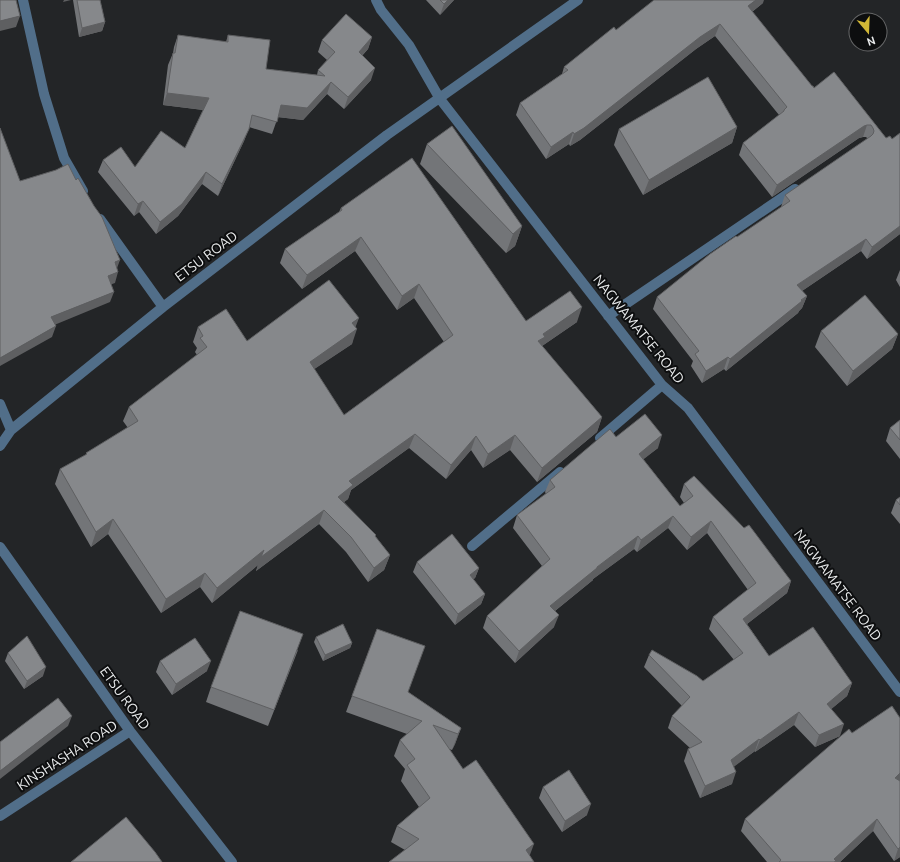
<svg xmlns="http://www.w3.org/2000/svg" width="900" height="862" viewBox="0 0 900 862" font-family="Ubuntu,sans-serif">
	<style>
		.lines { fill: none; stroke-linecap: round; stroke-linejoin: round }
		.minor { stroke: #516e89; stroke-width: 10 }
		.wall { fill: #737578 }
		.shaded-wall { fill: #5e5f61 }
		.building { fill: #86888b; stroke: #5e5f61 }
		.labels { text-anchor: middle; stroke-width: 4; stroke-linejoin: round; paint-order: stroke }
		.street-label { font-size: 14px; fill: #e9ebec; stroke: #0d0e0f }
	</style>
	<rect width="100%" height="100%" fill="#232527"/>
	<g class="lines">
		<path class="minor" d="M 23,0 L 44,94 L 64,158 L 83,191
			M 376,0 L 381,10 L 409,45 L 440,99 L 662,385 L 688,408 L 900,692
			M 100,219 L 163,307
			M 608,316 L 795,189
			M 0,404 L 11,430
			M 600,438 L 662,385
			M 0,446 L 11,430 L 163,307 L 387,135 L 578,0
			M 472,546 L 560,472
			M 0,547 L 130,731 L 232,862
			M 0,816 L 130,731"/>
	</g>
	<path class="wall" d="M 73,0 L 100,0 L 105,22 L 102,31 L 79,37 Z
		M 426,0 L 454,0 L 440,15 Z
		M 763,3 L 752,12 L 812,86 L 814,88 L 834,72 L 886,138 L 900,234 L 867,259 L 861,251 L 802,291 L 807,296 L 802,308 L 799,311 L 798,313 L 726,371 L 724,369 L 702,383 L 691,366 L 693,361 L 653,309 L 657,297 L 737,237 L 781,208 L 781,207 L 785,195 L 868,139 L 866,137 L 863,137 L 859,138 L 772,197 L 739,155 L 743,143 L 779,115 L 715,36 L 696,49 L 580,140 L 570,146 L 569,144 L 546,159 L 516,115 L 520,103 L 562,74 L 564,67 L 616,30 Z
		M 178,35 L 226,42 L 228,35 L 266,69 L 317,75 L 318,70 L 327,60 L 318,52 L 322,40 L 372,37 L 368,49 L 362,56 L 371,80 L 344,109 L 327,94 L 303,120 L 278,117 L 272,134 L 249,127 L 244,141 L 218,196 L 202,184 L 178,216 L 156,234 L 139,212 L 134,216 L 98,172 L 103,160 L 135,167 L 185,148 L 203,110 L 163,105 L 168,65 L 173,53 L 174,47 Z
		M 737,127 L 732,143 L 643,195 L 614,145 L 619,129 Z
		M 427,144 L 522,226 L 515,246 L 506,253 L 420,164 Z
		M 341,208 L 526,321 L 577,322 L 542,346 L 602,417 L 597,432 L 537,482 L 510,450 L 483,468 L 471,450 L 446,479 L 409,448 L 351,490 L 348,499 L 344,502 L 376,535 L 375,536 L 390,555 L 384,570 L 368,582 L 346,552 L 319,524 L 256,571 L 258,565 L 212,603 L 200,587 L 161,613 L 108,534 L 91,547 L 55,484 L 60,469 L 86,455 L 86,453 L 128,428 L 123,421 L 129,407 L 197,355 L 195,352 L 197,348 L 193,342 L 198,327 L 247,341 L 355,327 L 352,344 L 314,369 L 344,415 L 444,342 L 414,298 L 397,310 L 355,251 L 302,289 L 280,263 L 285,249 L 339,212 Z
		M 900,270 L 900,287 L 896,280 Z
		M 821,331 L 898,334 L 892,349 L 847,386 L 815,347 Z
		M 900,420 L 900,459 L 886,441 L 890,428 Z
		M 616,437 L 658,448 L 643,459 L 680,506 L 684,503 L 680,497 L 684,484 L 791,581 L 787,593 L 747,624 L 769,656 L 852,683 L 847,696 L 831,709 L 840,736 L 815,747 L 794,725 L 755,752 L 755,751 L 734,766 L 732,784 L 700,798 L 684,761 L 688,749 L 690,748 L 668,728 L 672,716 L 682,706 L 644,667 L 649,655 L 703,681 L 734,660 L 709,629 L 713,617 L 748,590 L 707,533 L 687,550 L 668,528 L 637,552 L 634,549 L 593,579 L 593,580 L 555,611 L 554,627 L 515,663 L 483,628 L 487,616 L 542,566 L 513,528 L 517,515 L 546,494 L 545,492 L 550,480 Z
		M 900,497 L 900,524 L 891,513 L 896,500 Z
		M 417,562 L 479,568 L 475,578 L 473,579 L 485,594 L 481,604 L 455,625 L 413,572 Z
		M 377,629 L 408,692 L 461,728 L 455,744 L 452,750 L 449,749 L 463,769 L 534,844 L 405,850 L 391,842 L 397,826 L 419,807 L 401,781 L 405,769 L 394,756 L 400,740 L 407,734 L 346,712 Z
		M 316,637 L 352,643 L 350,648 L 323,661 L 314,642 Z
		M 298,650 L 268,726 L 206,702 L 211,687 Z
		M 8,653 L 43,676 L 24,689 L 5,661 Z
		M 160,661 L 207,671 L 172,695 L 156,672 Z
		M 900,718 L 900,857 L 894,861 L 873,831 L 840,862 L 767,862 L 741,831 L 745,819 L 852,733 Z
		M 543,787 L 587,815 L 562,832 L 539,798 Z"/>
	<path class="shaded-wall" d="M 64,0 L 71,0 L 63,2 Z
		M 448,0 L 454,0 L 440,15 L 444,4 Z
		M 756,0 L 764,0 L 763,3 L 744,18 L 748,6 Z
		M 20,16 L 16,27 L 0,31 L 0,21 Z
		M 105,22 L 102,31 L 79,37 L 82,28 Z
		M 720,24 L 715,36 L 696,49 L 580,140 L 570,146 L 574,134 L 700,37 Z
		M 372,37 L 368,49 L 354,64 L 359,52 Z
		M 375,68 L 371,80 L 344,109 L 348,97 Z
		M 331,82 L 327,94 L 303,120 L 277,117 L 281,105 Z
		M 167,93 L 209,98 L 204,110 L 163,105 Z
		M 867,125 L 863,137 L 859,138 L 772,197 L 777,185 L 864,126 Z
		M 737,127 L 732,143 L 643,195 L 649,180 Z
		M 249,129 L 244,141 L 218,196 L 222,184 Z
		M 573,132 L 569,144 L 546,159 L 551,147 Z
		M 206,172 L 202,184 L 178,216 L 156,234 L 160,222 Z
		M 143,201 L 139,212 L 134,216 L 138,204 Z
		M 522,226 L 515,246 L 506,253 L 513,234 Z
		M 900,226 L 900,234 L 867,259 L 872,247 Z
		M 361,237 L 355,251 L 302,289 L 307,275 Z
		M 866,239 L 861,251 L 793,297 L 797,285 Z
		M 120,260 L 116,271 L 115,262 Z
		M 118,272 L 115,283 L 104,287 L 108,276 Z
		M 419,284 L 414,298 L 397,310 L 402,296 Z
		M 114,292 L 110,302 L 47,328 L 51,317 Z
		M 807,296 L 802,308 L 799,311 L 798,313 L 726,371 L 730,359 Z
		M 582,307 L 577,322 L 542,346 L 538,341 L 543,334 Z
		M 359,318 L 354,331 L 357,329 L 352,344 L 304,376 L 310,362 L 352,323 Z
		M 56,326 L 52,337 L 0,366 L 0,358 Z
		M 898,334 L 892,349 L 847,386 L 853,371 Z
		M 728,357 L 724,369 L 702,383 L 706,371 Z
		M 602,417 L 597,432 L 537,482 L 542,468 Z
		M 415,434 L 409,448 L 351,490 L 348,499 L 333,511 L 338,497 L 349,481 Z
		M 515,435 L 510,450 L 483,468 L 488,454 Z
		M 662,435 L 658,448 L 635,466 L 639,454 Z
		M 476,436 L 471,450 L 446,479 L 451,465 Z
		M 324,510 L 319,524 L 256,571 L 258,565 L 212,603 L 217,588 L 264,550 Z
		M 673,516 L 668,528 L 637,552 L 641,540 Z
		M 113,519 L 108,534 L 91,547 L 96,532 Z
		M 711,521 L 707,533 L 687,550 L 691,537 Z
		M 638,536 L 634,549 L 593,579 L 593,580 L 546,618 L 550,606 L 597,567 Z
		M 390,555 L 384,570 L 368,582 L 374,568 Z
		M 479,568 L 475,578 L 466,586 L 470,575 Z
		M 205,573 L 200,587 L 161,613 L 166,599 Z
		M 791,581 L 787,593 L 738,631 L 743,619 Z
		M 485,594 L 481,604 L 455,625 L 458,614 Z
		M 559,615 L 554,627 L 515,663 L 519,651 Z
		M 352,643 L 350,648 L 323,661 L 325,655 Z
		M 211,661 L 207,671 L 172,695 L 176,684 Z
		M 46,667 L 43,676 L 24,689 L 27,681 Z
		M 852,683 L 847,696 L 823,716 L 827,704 Z
		M 799,712 L 794,725 L 755,752 L 760,740 Z
		M 72,716 L 68,726 L 0,779 L 0,771 Z
		M 844,724 L 840,736 L 815,747 L 819,735 Z
		M 461,728 L 455,744 L 452,750 L 458,734 Z
		M 759,739 L 755,751 L 727,772 L 731,760 Z
		M 736,772 L 732,784 L 700,798 L 705,786 Z
		M 900,773 L 900,781 L 895,778 Z
		M 591,804 L 587,815 L 562,832 L 565,821 Z
		M 877,819 L 873,831 L 840,862 L 833,862 L 834,859 Z
		M 534,844 L 528,860 L 526,850 Z
		M 900,847 L 900,857 L 894,861 L 898,849 Z"/>
	<path class="building" d="M 0,0 L 16,0 L 20,16 L 0,21 Z
		M 77,0 L 100,0 L 105,22 L 82,28 Z
		M 440,0 L 448,0 L 444,4 Z
		M 654,0 L 756,0 L 748,6 L 812,86 L 813,86 L 814,88 L 834,72 L 886,138 L 890,136 L 892,139 L 900,133 L 900,226 L 872,247 L 866,239 L 797,285 L 807,296 L 801,300 L 802,301 L 730,359 L 728,357 L 706,371 L 695,354 L 699,351 L 657,297 L 710,254 L 736,236 L 737,237 L 790,201 L 785,195 L 871,136 L 873,134 L 874,131 L 873,128 L 871,125 L 867,125 L 864,126 L 777,185 L 743,143 L 784,111 L 784,110 L 787,107 L 720,24 L 700,37 L 584,128 L 574,134 L 573,132 L 551,147 L 520,103 L 568,70 L 564,67 L 614,27 L 616,30 Z
		M 346,14 L 372,37 L 359,52 L 375,68 L 348,97 L 331,82 L 307,108 L 281,105 L 277,122 L 252,115 L 249,129 L 222,184 L 206,172 L 182,204 L 160,222 L 143,201 L 138,204 L 103,160 L 121,147 L 135,167 L 161,131 L 185,148 L 209,98 L 167,93 L 173,53 L 175,53 L 178,35 L 228,42 L 228,35 L 270,40 L 266,69 L 325,76 L 318,70 L 335,52 L 322,40 Z
		M 708,77 L 737,127 L 649,180 L 619,129 Z
		M 452,126 L 522,226 L 513,234 L 427,144 Z
		M 0,128 L 20,181 L 56,170 L 68,164 L 76,180 L 78,178 L 94,206 L 102,217 L 120,260 L 115,262 L 118,272 L 108,276 L 114,292 L 51,317 L 56,326 L 0,358 Z
		M 412,158 L 526,321 L 570,291 L 582,307 L 543,334 L 545,337 L 538,341 L 602,417 L 542,468 L 515,435 L 488,454 L 476,436 L 451,465 L 415,434 L 349,481 L 353,485 L 338,497 L 376,535 L 375,536 L 390,555 L 374,568 L 351,537 L 324,510 L 261,557 L 264,550 L 217,588 L 205,573 L 166,599 L 113,519 L 96,532 L 60,469 L 87,454 L 86,453 L 138,421 L 129,407 L 207,347 L 200,338 L 203,336 L 198,327 L 226,309 L 247,341 L 329,280 L 359,318 L 352,323 L 357,329 L 310,362 L 344,415 L 453,335 L 419,284 L 402,296 L 361,237 L 307,275 L 285,249 L 342,210 L 341,208 Z
		M 865,295 L 898,334 L 853,371 L 821,331 Z
		M 645,414 L 662,435 L 639,454 L 680,506 L 693,496 L 684,484 L 694,476 L 744,528 L 749,525 L 791,581 L 743,619 L 769,656 L 813,627 L 852,683 L 827,704 L 844,724 L 819,735 L 799,712 L 760,740 L 759,739 L 731,760 L 736,772 L 705,786 L 688,749 L 702,742 L 672,716 L 690,697 L 649,655 L 652,650 L 697,676 L 703,681 L 743,653 L 713,617 L 756,583 L 711,521 L 691,537 L 673,516 L 641,540 L 638,536 L 597,567 L 597,568 L 550,606 L 559,615 L 519,651 L 487,616 L 550,559 L 517,515 L 555,487 L 550,480 L 610,429 L 616,437 Z
		M 900,420 L 900,440 L 890,428 Z
		M 900,497 L 900,505 L 896,500 Z
		M 452,534 L 479,568 L 470,575 L 485,594 L 458,614 L 417,562 Z
		M 240,611 L 303,634 L 274,710 L 211,687 Z
		M 343,624 L 352,643 L 325,655 L 316,637 Z
		M 377,629 L 425,646 L 408,692 L 461,728 L 458,734 L 433,725 L 463,769 L 476,760 L 534,844 L 526,850 L 534,862 L 389,862 L 419,839 L 397,826 L 430,798 L 407,765 L 415,759 L 400,740 L 422,721 L 352,696 Z
		M 27,636 L 46,667 L 27,681 L 8,653 Z
		M 195,638 L 211,661 L 176,684 L 160,661 Z
		M 58,698 L 72,716 L 0,771 L 0,742 Z
		M 892,706 L 900,718 L 900,773 L 895,778 L 900,781 L 900,847 L 898,849 L 877,819 L 834,859 L 836,861 L 834,862 L 779,862 L 781,860 L 745,819 L 849,729 L 852,733 Z
		M 569,770 L 591,804 L 565,821 L 543,787 Z
		M 126,817 L 155,852 L 162,862 L 71,862 Z"/>
	<g class="labels">
		<g class="street-label">
			<text transform="translate(206 256) rotate(-37)" y="5">ETSU ROAD</text>
			<text transform="translate(639 329) rotate(51)" y="5">NAGWAMATSE ROAD</text>
			<text transform="translate(838 585) rotate(53)" y="5">NAGWAMATSE ROAD</text>
			<text transform="translate(125 698) rotate(54)" y="5">ETSU ROAD</text>
			<text transform="translate(67 755) rotate(-33)" y="5">KINSHASHA ROAD</text>
		</g>
	</g>
	<g transform="translate(868 32) rotate(161)"><circle r="19" fill="#0d0e0f" stroke="#656667"/>
	<path d="M0-3L7 15L0 10L-7 15Z" fill="#d1b736"/>
	<text y="-6" font-size="11" font-weight="bold" text-anchor="middle" fill="#e9ebec">N</text>
	</g>
</svg>
